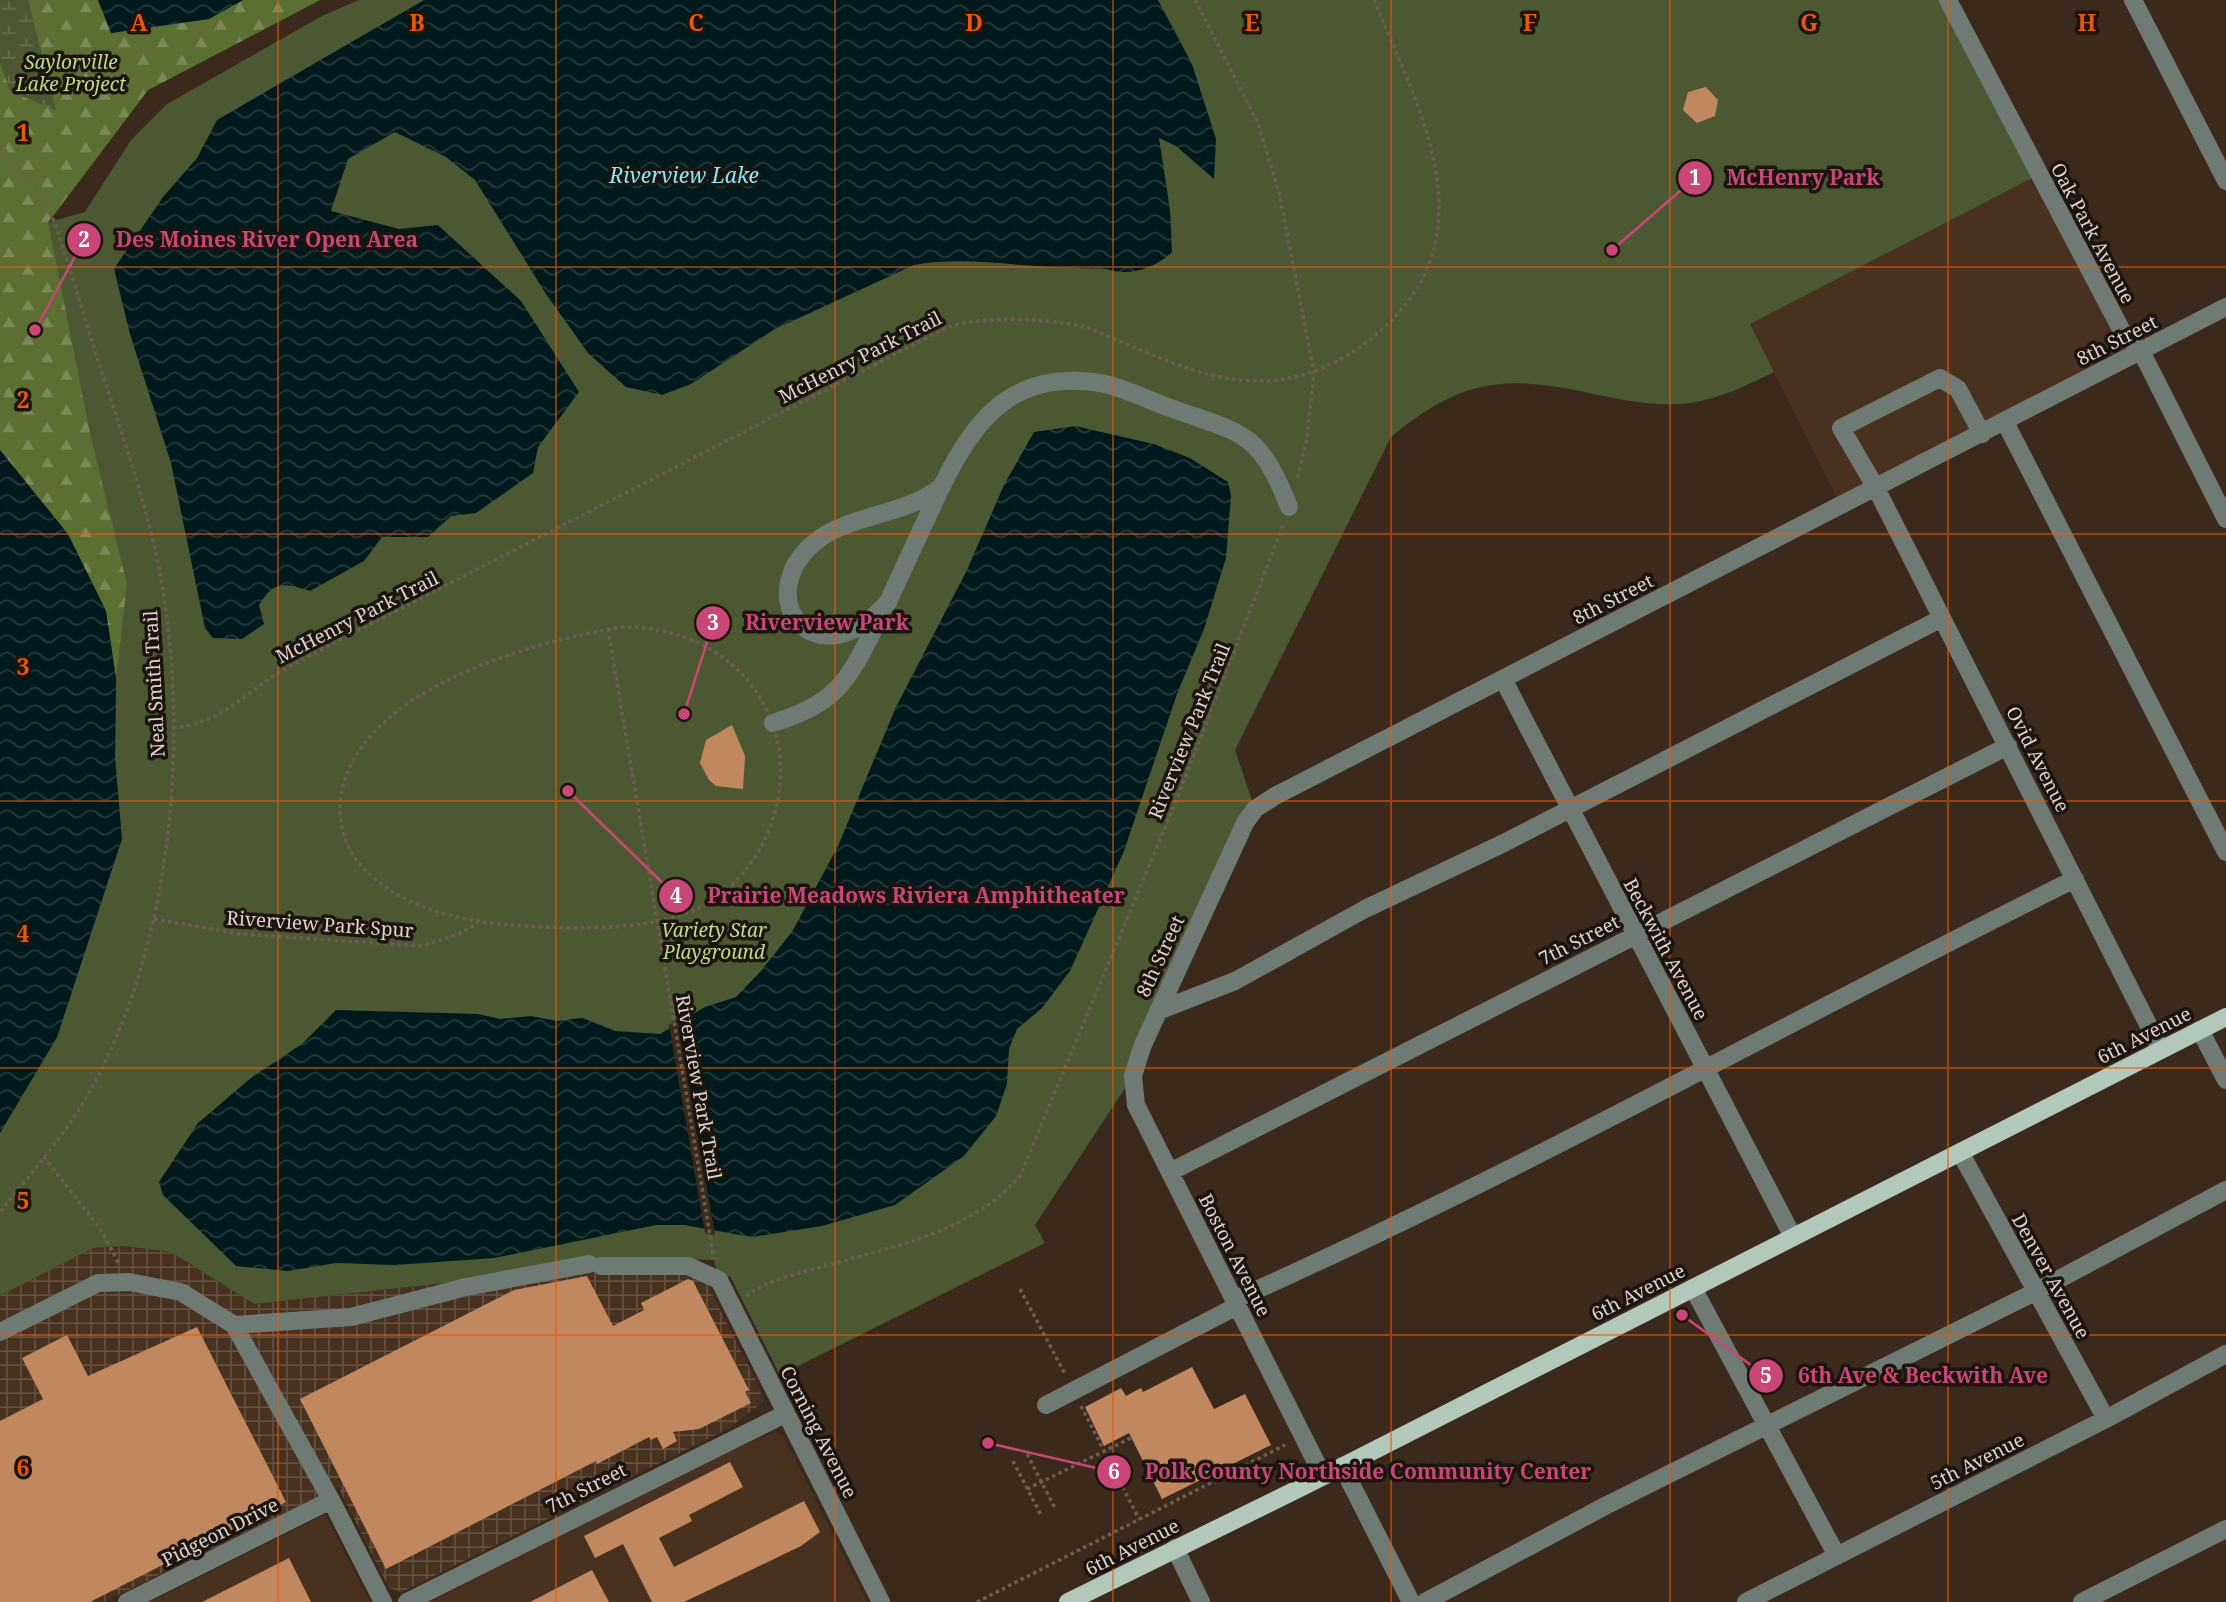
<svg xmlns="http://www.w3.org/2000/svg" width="2226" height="1602" viewBox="0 0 2226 1602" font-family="'Noto Serif',serif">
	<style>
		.built { fill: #493120 }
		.industrial { fill: url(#industrial-grid) }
		.green { fill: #4c5832 }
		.forest { fill: url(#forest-firs) }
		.wetland { fill: url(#wetland-marsh) }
		.water { fill: url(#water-waves) }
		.pier { fill: #3b291c }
		.building { fill: #c18860 }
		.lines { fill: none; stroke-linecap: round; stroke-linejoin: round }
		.path { stroke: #6d5d51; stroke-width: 3.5; stroke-dasharray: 3.5 3.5; stroke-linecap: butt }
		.minor { stroke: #707a74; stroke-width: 18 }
		.major { stroke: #b2c8bb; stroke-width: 18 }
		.grid { fill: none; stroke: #e8590c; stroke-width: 2; stroke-opacity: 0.55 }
		.labels { text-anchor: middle; stroke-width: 7; stroke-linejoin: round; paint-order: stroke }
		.park-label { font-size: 19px; font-style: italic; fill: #c0dd85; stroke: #1c140e }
		.street-label { font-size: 19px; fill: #dfd3cb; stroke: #1c140e }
		.water-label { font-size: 21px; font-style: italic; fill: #88e9f9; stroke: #1c140e }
		.grid-label { font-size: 23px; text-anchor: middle; font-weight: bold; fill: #e8590c; stroke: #1c140e; stroke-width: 7; stroke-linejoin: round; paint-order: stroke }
		.leader { fill: none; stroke: #c94777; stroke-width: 2.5 }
		.callout-dot { fill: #c94777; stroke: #1c140e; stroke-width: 2.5 }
		.mark-label { font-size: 21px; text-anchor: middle; font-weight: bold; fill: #fff }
		.callout-label { font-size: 21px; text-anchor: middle; font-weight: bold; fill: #c94777; stroke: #1c140e; stroke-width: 7; stroke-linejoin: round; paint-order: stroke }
	</style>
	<defs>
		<pattern id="industrial-grid" width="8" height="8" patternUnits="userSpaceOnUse" patternTransform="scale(1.75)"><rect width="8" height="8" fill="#493120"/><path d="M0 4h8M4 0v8" fill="none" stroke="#634e3f"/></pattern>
		<pattern id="forest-firs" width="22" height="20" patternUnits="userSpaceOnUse" patternTransform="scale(1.75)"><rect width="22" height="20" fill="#5c6f32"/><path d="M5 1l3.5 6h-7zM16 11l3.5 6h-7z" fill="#7b8958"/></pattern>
		<pattern id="wetland-marsh" width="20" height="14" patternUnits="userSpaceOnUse" patternTransform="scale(1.75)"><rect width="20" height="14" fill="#4c5832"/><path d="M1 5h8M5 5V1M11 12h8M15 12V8" fill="none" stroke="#656f4e"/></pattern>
		<pattern id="water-waves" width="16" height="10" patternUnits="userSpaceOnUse" patternTransform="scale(1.75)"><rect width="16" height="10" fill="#00191d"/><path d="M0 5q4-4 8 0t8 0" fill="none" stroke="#253a3c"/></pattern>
	</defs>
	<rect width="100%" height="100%" fill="#3b291c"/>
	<path class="built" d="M 2038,175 L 2141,351 L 1841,506 L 1750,324 Z
		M 775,1432 L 784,1437 L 867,1602 L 430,1602 L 713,1459 Z
		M 325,1514 L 370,1602 L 150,1602 L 292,1531 Z"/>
	<path class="industrial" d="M 123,1246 L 171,1252 L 254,1304 L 445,1283 L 553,1263 L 695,1260 L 760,1389 L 763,1402 L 729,1428 L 402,1592 L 389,1588 L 338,1487 L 104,1602 L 0,1602 L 0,1296 L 93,1248 Z"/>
	<path class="green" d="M 0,0 L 320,0 L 148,90 L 49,222 L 85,212 L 131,140 L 167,104 L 322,16 L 359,0 L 1948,0 L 2038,175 L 1750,324 L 1774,372 C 1747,385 1720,399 1689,403 C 1655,407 1622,400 1589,393 C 1503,374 1460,380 1391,437 L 1235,750 L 1255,809 L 1133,1076 L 1035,1225 L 1045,1243 L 780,1375 L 730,1276 L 719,1280 L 714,1260 L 616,1258 L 553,1263 L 445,1283 L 254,1304 L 171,1252 L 123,1246 L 93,1248 L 0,1296 L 0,1133 L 57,1037 L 98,910 L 115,757 L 116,679 L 126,585 L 68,534 L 0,450 Z"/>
	<path class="forest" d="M 28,0 L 98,0 L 111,33 L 209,19 L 243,0 L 320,0 L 148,90 L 48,222 L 91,438 L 127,584 L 116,679 L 106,611 L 68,535 L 0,450 L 0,62 L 10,91 L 56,110 Z"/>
	<path class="wetland" d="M 0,0 L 28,0 L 56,111 L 10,91 L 0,62 Z"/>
	<path class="water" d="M 98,0 L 243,0 L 209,19 L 111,33 Z
		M 424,0 L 1158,0 L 1192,64 L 1216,139 L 1214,179 L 1176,146 L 1159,138 L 1170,210 L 1172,252 C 1156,268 1128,277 1107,269 C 1087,268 1068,268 1048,267 C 1002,264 958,257 914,265 L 775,329 L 691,384 L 662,395 L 626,387 L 588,353 L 546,294 L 475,180 L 446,157 L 395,132 L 348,159 L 331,211 L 399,229 L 438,225 L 521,301 L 579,392 L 538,447 L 533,473 L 476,513 L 451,516 L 428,537 L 382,537 L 364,561 L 310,591 C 285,583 274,580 259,605 L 264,624 L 242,639 L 213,638 L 205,628 L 171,463 L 130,334 L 114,269 L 163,197 L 197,158 L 217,120 Z
		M 1075,426 L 1154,444 L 1190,458 L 1228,482 L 1231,496 L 1226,558 L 1204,629 L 1177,694 L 1124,851 L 1070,971 L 1042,1008 L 1017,1029 L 1009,1049 L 1007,1084 L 996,1116 L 964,1156 L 895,1205 L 822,1226 L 752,1237 L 684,1225 L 656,1225 L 494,1258 L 395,1265 L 336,1263 L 288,1271 L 236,1266 L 163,1195 L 159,1182 L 198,1123 L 252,1077 L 302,1044 L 336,1010 L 478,1014 L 500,1019 L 531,1016 L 557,1021 L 582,1018 L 616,1031 L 660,1034 L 705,1007 L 736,997 L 760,972 L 792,932 L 838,846 L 896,707 L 967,570 L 1004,485 L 1034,432 Z
		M 0,450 L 68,534 L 106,611 L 116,679 L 115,757 L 122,839 L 57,1037 L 0,1133 Z"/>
	<path class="pier" d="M 678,1019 L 715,1235 L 705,1233 L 669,1025 Z"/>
	<path class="building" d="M 1706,87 L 1718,100 L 1715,116 L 1697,123 L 1683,110 L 1688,92 Z
		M 732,725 L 745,756 L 743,789 L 716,786 L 709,780 L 700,763 L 706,740 Z
		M 587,1276 L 613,1326 L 644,1310 L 641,1303 L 688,1279 L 693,1281 L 749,1390 L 745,1392 L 751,1403 L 699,1429 L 673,1432 L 677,1441 L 663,1449 L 657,1437 L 651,1440 L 649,1437 L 597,1464 L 596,1461 L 386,1569 L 300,1399 L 514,1290 Z
		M 197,1327 L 286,1502 L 90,1602 L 0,1602 L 0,1421 L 43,1399 L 22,1358 L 67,1335 L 88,1376 Z
		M 1192,1367 L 1214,1409 L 1245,1394 L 1271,1445 L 1162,1499 L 1129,1433 L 1104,1446 L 1085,1407 L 1121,1388 L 1126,1396 L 1141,1388 L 1143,1392 Z
		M 730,1462 L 743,1487 L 689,1515 L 692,1521 L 659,1538 L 674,1567 L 804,1501 L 820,1532 L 801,1546 L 684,1602 L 652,1602 L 623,1544 L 595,1558 L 584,1536 Z
		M 289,1558 L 311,1602 L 202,1602 Z
		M 592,1570 L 609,1602 L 530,1602 Z"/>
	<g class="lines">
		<path class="path" d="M 1195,0 L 1257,121 L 1279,192 L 1314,373 L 1307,439 L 1297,479
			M 0,144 L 41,197 L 53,219 C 70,266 83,313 98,360 C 120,429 145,498 159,568 C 190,731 174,932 96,1080 C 71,1128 34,1170 0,1212
			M 621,627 C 737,625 814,727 766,837 C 754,864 730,892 703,906 C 650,933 568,929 510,925 C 456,921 389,904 355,858 C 343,841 338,817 341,796 C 357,690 532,642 621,627 Z
			M 608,629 L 714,1259
			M 173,728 C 218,724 241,697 278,673 C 293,664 310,656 326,647 L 948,327 C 985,315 1045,319 1083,326 C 1133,345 1185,374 1239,380 C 1288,385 1328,371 1367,342 C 1495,244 1423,118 1374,0
			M 154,919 L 241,934 L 422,946 L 457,935 L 478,923
			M 44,1157 L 101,1230 L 119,1264
			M 1020,1289 L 1065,1374
			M 746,1296 C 768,1280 796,1274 821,1267 C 890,1247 971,1233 1020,1176 L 1174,806 L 1284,523
			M 1081,1406 L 1139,1519
			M 1027,1454 L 1056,1510
			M 1013,1461 L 1042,1517
			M 1027,1489 L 1131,1438
			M 977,1602 L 1285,1445"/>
		<path class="minor" d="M 1948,0 L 2123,333 L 2141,351 L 2226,519
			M 2133,0 L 2226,181
			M 2005,422 L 2226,852
			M 1982,434 L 1958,389 L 1940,378 L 1841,428 L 1876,488 L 2161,1050
			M 941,487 C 905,516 847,515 815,542 C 748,599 817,683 888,602 C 902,572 916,541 930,511 C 965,435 1001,367 1100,383 C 1123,387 1148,400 1170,408 C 1244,434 1259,431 1289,507
			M 1503,679 L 1793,1237
			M 773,723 C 843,702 850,675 881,615
			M 1158,1011 L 1235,981 L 1365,909 L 1504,843 L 1942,618
			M 2200,1030 L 2226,1080
			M 1960,1152 L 2106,1419
			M 1170,1172 L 2008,746
			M 601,1266 L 688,1266 L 719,1280 L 881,1602
			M 1693,1288 L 1837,1556
			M 1234,1300 C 1520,1173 1794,1018 2075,879
			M 234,1325 L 351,1317 L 466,1287 L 589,1264
			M 0,1332 L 98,1283 L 129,1282 L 181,1292 L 234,1325 L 331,1500 L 383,1602
			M 1046,1405 L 1237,1306
			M 1342,1466 L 1411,1602
			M 1323,1476 L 1136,1105 L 1133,1076 L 1142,1047 L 1245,823 L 1255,809 L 1275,796 L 2226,307
			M 1175,1548 L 1201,1602
			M 127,1602 L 331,1500
			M 407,1602 L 785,1414
			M 1425,1602 L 1607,1505 L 2035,1292 L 2226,1190
			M 1746,1602 L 2106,1419 L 2226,1354
			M 2082,1602 L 2226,1529"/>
		<path class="major" d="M 1068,1602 L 1306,1485 L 2226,1017"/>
	</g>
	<path class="grid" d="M 278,0 L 278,1602M 556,0 L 556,1602M 835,0 L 835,1602M 1113,0 L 1113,1602M 1391,0 L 1391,1602M 1670,0 L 1670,1602M 1948,0 L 1948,1602M 0,267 L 2226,267M 0,534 L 2226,534M 0,801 L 2226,801M 0,1068 L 2226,1068M 0,1335 L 2226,1335"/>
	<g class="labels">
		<g class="park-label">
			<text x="71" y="69">Saylorville<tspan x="71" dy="22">Lake Project</tspan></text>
			<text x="714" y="937">Variety Star<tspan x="714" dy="22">Playground</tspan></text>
		</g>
		<g class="street-label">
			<text transform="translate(2093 233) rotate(62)" y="7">Oak Park Avenue</text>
			<text transform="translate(2117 340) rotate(-27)" y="7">8th Street</text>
			<text transform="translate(860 357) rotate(-27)" y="7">McHenry Park Trail</text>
			<text transform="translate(1613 599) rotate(-27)" y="7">8th Street</text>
			<text transform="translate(357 617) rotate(-27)" y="7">McHenry Park Trail</text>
			<text transform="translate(154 684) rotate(-93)" y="7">Neal Smith Trail</text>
			<text transform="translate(1189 731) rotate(-68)" y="7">Riverview Park Trail</text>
			<text transform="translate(2038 759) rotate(63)" y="7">Ovid Avenue</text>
			<text transform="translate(320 924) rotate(4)" y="7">Riverview Park Spur</text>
			<text transform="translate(1579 940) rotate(-27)" y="7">7th Street</text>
			<text transform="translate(1666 949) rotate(62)" y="7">Beckwith Avenue</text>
			<text transform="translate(1160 956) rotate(-65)" y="7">8th Street</text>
			<text transform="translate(2144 1035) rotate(-27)" y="7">6th Avenue</text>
			<text transform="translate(699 1087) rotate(80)" y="7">Riverview Park Trail</text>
			<text transform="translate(1235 1255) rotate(63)" y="7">Boston Avenue</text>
			<text transform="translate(2051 1276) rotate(61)" y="7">Denver Avenue</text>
			<text transform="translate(1638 1292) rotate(-27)" y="7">6th Avenue</text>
			<text transform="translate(819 1432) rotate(63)" y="7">Corning Avenue</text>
			<text transform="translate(1977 1461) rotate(-27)" y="7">5th Avenue</text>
			<text transform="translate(586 1488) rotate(-27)" y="7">7th Street</text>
			<text transform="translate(220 1532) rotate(-27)" y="7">Pidgeon Drive</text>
			<text transform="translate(1132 1547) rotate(-27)" y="7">6th Avenue</text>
		</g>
		<g class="water-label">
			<text x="684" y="183">Riverview Lake</text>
		</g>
	</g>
	<g class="grid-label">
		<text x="139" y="31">A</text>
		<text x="417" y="31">B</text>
		<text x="696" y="31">C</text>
		<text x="974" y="31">D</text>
		<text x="1252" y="31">E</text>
		<text x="1530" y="31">F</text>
		<text x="1809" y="31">G</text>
		<text x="2087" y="31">H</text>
		<text x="23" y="141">1</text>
		<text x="23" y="408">2</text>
		<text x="23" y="675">3</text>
		<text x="23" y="942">4</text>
		<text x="23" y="1209">5</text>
		<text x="23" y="1476">6</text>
	</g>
	<path class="leader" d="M1612 250L1695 178M35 330L84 240M684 714L713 623M568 791L676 896M1682 1315L1766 1376M988 1443L1114 1472"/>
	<g class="callout-dot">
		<circle cx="1612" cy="250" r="7"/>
		<circle cx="35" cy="330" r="7"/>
		<circle cx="684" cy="714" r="7"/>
		<circle cx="568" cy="791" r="7"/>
		<circle cx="1682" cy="1315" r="7"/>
		<circle cx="988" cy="1443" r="7"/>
		<circle cx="1695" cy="178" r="18"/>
		<circle cx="84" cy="240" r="18"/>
		<circle cx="713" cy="623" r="18"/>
		<circle cx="676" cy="896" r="18"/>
		<circle cx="1766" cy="1376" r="18"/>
		<circle cx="1114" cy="1472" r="18"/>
	</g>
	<g class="mark-label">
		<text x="1695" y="185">1</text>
		<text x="84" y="247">2</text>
		<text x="713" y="630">3</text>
		<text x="676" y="903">4</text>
		<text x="1766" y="1383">5</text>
		<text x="1114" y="1479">6</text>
	</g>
	<g class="callout-label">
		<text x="1803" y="185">McHenry Park</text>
		<text x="267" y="247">Des Moines River Open Area</text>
		<text x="827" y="630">Riverview Park</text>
		<text x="916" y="903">Prairie Meadows Riviera Amphitheater</text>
		<text x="1923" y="1383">6th Ave &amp; Beckwith Ave</text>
		<text x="1368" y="1479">Polk County Northside Community Center</text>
	</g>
</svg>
